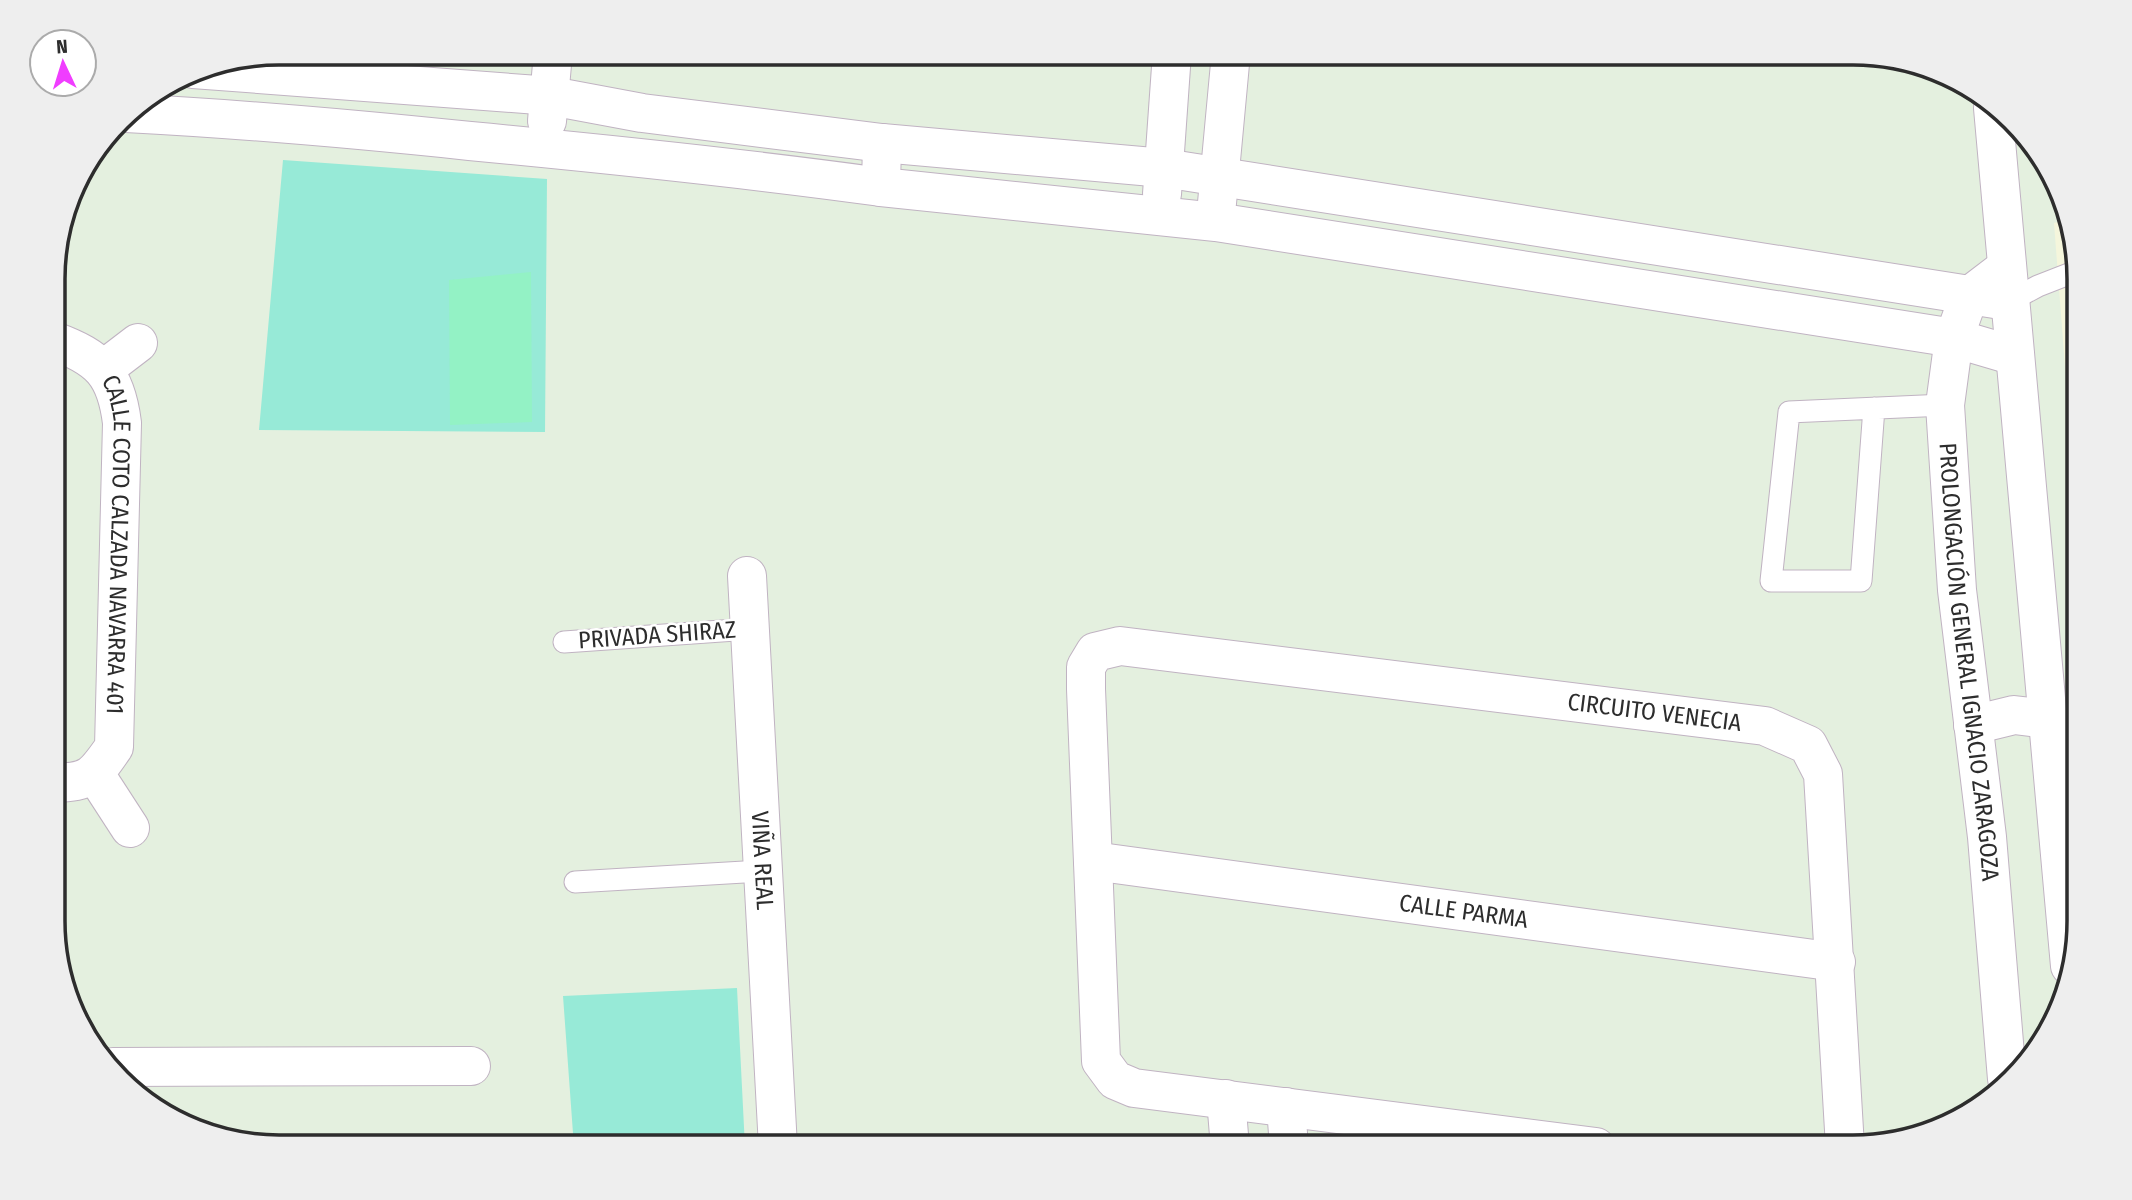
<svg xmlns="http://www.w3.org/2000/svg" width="2132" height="1200" viewBox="0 0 2132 1200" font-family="'Fira Sans Condensed',sans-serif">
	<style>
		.medical { fill: #f5f6dc }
		.green { fill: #97ead7 }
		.pitch { fill: #93f2c5 }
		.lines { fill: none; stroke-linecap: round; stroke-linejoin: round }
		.lane-casing { stroke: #c0b3c2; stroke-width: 23 }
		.street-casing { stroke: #c0b3c2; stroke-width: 40 }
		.secondary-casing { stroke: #c0b3c2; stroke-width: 40 }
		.lane { stroke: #fff; stroke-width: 21 }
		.street { stroke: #fff; stroke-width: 38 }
		.secondary { stroke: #fff; stroke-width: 38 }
		.labels { text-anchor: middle; stroke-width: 5; stroke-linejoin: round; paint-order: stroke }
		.street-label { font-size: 24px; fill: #2d2d2d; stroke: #fff }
		.rim { fill: none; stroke: #2d2d2d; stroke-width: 3.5 }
	</style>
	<rect width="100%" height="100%" fill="#e4f0df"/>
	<path class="medical" d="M 2064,220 L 2079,264 L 2079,549 L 2054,223 Z"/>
	<path class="green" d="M 283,160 L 547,179 L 545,432 L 259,430 Z
		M 737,988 L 745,1147 L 574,1147 L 563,996 Z"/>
	<path class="pitch" d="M 531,272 L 532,422 L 450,425 L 449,280 Z"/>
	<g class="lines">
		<defs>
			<path id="lane" d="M 2010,301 L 2038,286 L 2079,270
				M 1874,408 L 1861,581 L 1771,581 L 1789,412 L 1945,405
				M 564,642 L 750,629
				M 575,882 L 761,871"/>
			<g id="street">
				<path d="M 193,69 L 551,96 L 642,113 L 882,143 L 1164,168 L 2001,300"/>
				<path d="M 126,113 C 241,119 355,129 470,141 C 607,154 744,168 881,187"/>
				<path d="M 547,121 L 553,53"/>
				<path d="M 882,143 L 881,187 L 1216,222 L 1954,338 L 2015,356"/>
				<path d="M 1162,194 L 1172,53"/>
				<path d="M 1217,203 L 1231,53"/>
				<path id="s1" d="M 54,341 C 100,358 116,374 122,423 L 114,747 C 94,776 90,782 54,783"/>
				<path d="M 104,369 L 138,343"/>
				<path id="s2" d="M 747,576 L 778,1147"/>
				<path d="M 95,774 L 130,828"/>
				<path id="s3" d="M 1093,861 L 1836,962"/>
				<path d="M 113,1067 L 471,1066"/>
				<path d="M 1226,1099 L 1230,1147"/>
				<path d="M 1286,1107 L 1289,1147"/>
				<path id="s4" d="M 1596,1147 L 1134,1088 L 1115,1080 L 1101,1061 L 1086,689 L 1086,667 L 1095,652 L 1120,646 L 1765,726 L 1808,745 L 1823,774 L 1845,1147"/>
			</g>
			<g id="secondary">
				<path d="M 1993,108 L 2070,966"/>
				<path id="s5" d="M 2007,267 L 1969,296 L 1954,338 L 1945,405 L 1957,590 L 1987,837 L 2007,1079"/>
				<path d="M 1973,725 L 2014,715 L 2048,719"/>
			</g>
		</defs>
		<use href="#lane" class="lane-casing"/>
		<use href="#street" class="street-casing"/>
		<use href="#secondary" class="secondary-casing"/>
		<use href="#lane" class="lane"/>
		<use href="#street" class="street"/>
		<use href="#secondary" class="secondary"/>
	</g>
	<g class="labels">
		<g class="street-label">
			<text dy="8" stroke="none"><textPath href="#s1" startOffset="236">CALLE COTO CALZADA NAVARRA 401</textPath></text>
			<text transform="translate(657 635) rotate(-4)" y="8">PRIVADA SHIRAZ</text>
			<text dy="8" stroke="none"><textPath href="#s5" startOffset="418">PROLONGACIÓN GENERAL IGNACIO ZARAGOZA</textPath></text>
			<text dy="8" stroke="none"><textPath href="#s4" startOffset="1486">CIRCUITO VENECIA</textPath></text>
			<text dy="8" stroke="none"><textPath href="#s2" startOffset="285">VIÑA REAL</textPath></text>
			<text dy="8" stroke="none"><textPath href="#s3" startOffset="374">CALLE PARMA</textPath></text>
		</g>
	</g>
	<path d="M0 0H2132V1200H0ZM279 65H1853A214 214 0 0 1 2067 279V921A214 214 0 0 1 1853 1135H279A214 214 0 0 1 65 921V279A214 214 0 0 1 279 65Z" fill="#eee" fill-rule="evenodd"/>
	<path class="rim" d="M279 65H1853A214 214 0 0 1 2067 279V921A214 214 0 0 1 1853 1135H279A214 214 0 0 1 65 921V279A214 214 0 0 1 279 65Z"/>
	<g transform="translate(63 63) rotate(356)"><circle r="33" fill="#ffffff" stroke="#ababab" stroke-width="2"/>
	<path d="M0-5L12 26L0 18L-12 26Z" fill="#f03dff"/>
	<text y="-10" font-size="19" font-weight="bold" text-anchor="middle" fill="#2d2d2d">N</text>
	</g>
</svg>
